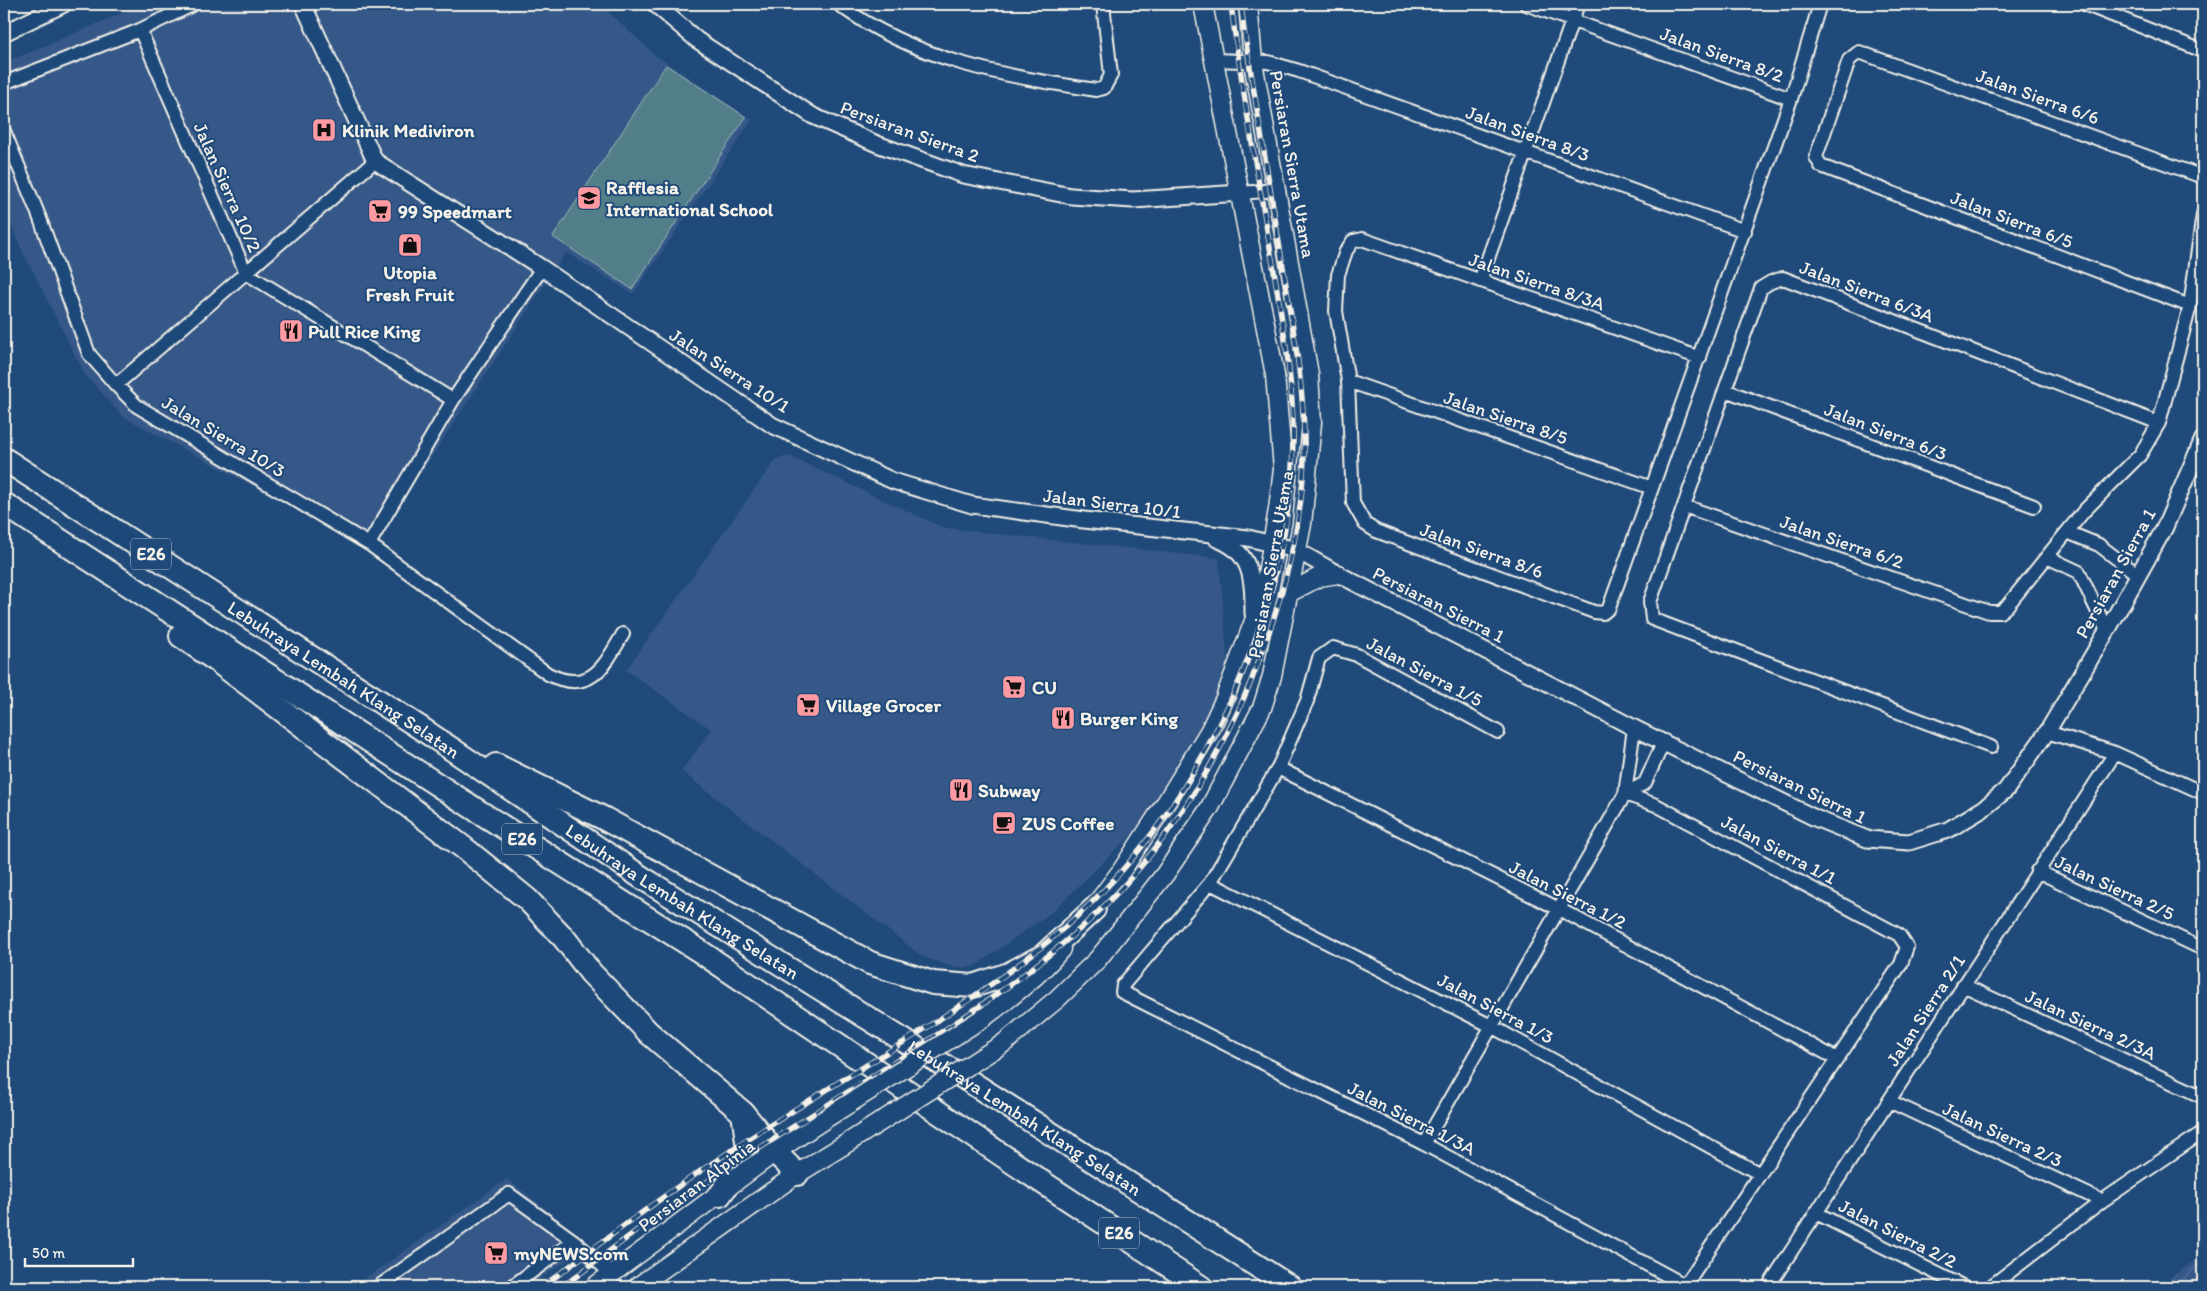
<svg xmlns="http://www.w3.org/2000/svg" width="2207" height="1291" viewBox="0 0 2207 1291" font-family="Itim,sans-serif">
	<style>
		.built { fill: #345888 }
		.industrial { fill: url(#industrial-furrows) }
		.grass { fill: #517e88; stroke: #a2b8b8 }
		.lines { fill: none; stroke-linecap: round; stroke-linejoin: round }
		.minor-casing { stroke: #f4f1e8; stroke-width: 16 }
		.tertiary-casing { stroke: #f4f1e8; stroke-width: 19 }
		.secondary-casing { stroke: #f4f1e8; stroke-width: 21 }
		.motorway-casing { stroke: #f4f1e8; stroke-width: 26 }
		.minor { stroke: #1f4a7a; stroke-width: 12 }
		.tertiary { stroke: #1f4a7a; stroke-width: 15 }
		.secondary { stroke: #1f4a7a; stroke-width: 18 }
		.motorway { stroke: #1f4a7a; stroke-width: 22 }
		.rail-casing { stroke: #f4f1e8; stroke-width: 5.5 }
		.rail { stroke: #1f4a7a; stroke-width: 4; stroke-dasharray: 11; stroke-linecap: butt }
		.secondary-bridge-casing { stroke: #f4f1e8; stroke-width: 21; stroke-linecap: butt }
		.secondary-bridge { stroke: #1f4a7a; stroke-width: 18 }
		.labels { text-anchor: middle; stroke-width: 4; stroke-linejoin: round; paint-order: stroke }
		.shield { fill: #1f4a7a; stroke: #b4bfc7; stroke-width: 1 }
		.shield-label { font-size: 18px; font-weight: bold; fill: #f4f1e8 }
		.street-label { font-size: 19px; fill: #f4f1e8; stroke: #1f4a7a }
		.poi-label { font-size: 19px; font-weight: bold; fill: #f4f1e8; stroke: #1f4a7a; text-anchor: start }
	</style>
	<defs>
		<pattern id="industrial-furrows" width="10" height="10" patternUnits="userSpaceOnUse" patternTransform="scale(1.25)"><rect width="10" height="10" fill="#345888"/><path d="M-1 1l2-2M0 10L10 0M9 11l2-2" fill="none" stroke="#527099"/></pattern>
	</defs>
	<rect width="100%" height="100%" fill="#1f4a7a"/>
	<filter id="ink" filterUnits="userSpaceOnUse"><feTurbulence type="fractalNoise" baseFrequency=".02" numOctaves="2"/><feDisplacementMap in="SourceGraphic" scale="10" xChannelSelector="R" yChannelSelector="G"/><feConvolveMatrix kernelMatrix="1 2 1 2 8 2 1 2 1" color-interpolation-filters="sRGB"/></filter>
	<g filter="url(#ink)">
		<path class="built" d="M 144,4 L 600,4 L 655,55 L 752,120 L 633,294 L 566,252 L 371,549 L 122,416 L 84,373 L 22,250 L 4,207 L 4,63 Z
			M 789,456 L 944,528 L 1219,558 L 1228,669 L 1201,737 L 1138,828 L 1053,911 L 974,967 L 952,967 L 923,957 L 681,771 L 712,730 L 626,670 L 776,459 Z
			M 507,1179 L 591,1244 L 528,1287 L 353,1287 Z"/>
		<path class="industrial" d="M 2203,1254 L 2203,1287 L 2159,1287 Z"/>
		<path class="grass" d="M 666,65 L 746,117 L 632,289 L 553,237 Z"/>
		<g class="lines">
			<defs>
				<path id="minor" d="M 838,4 C 916,61 1003,76 1096,90 L 1104,88 L 1111,75 L 1103,4
					M 1526,4 L 1791,99
					M 2084,4 L 2203,51
					M 140,30 L 246,273 L 453,400
					M 1215,60 L 1268,62 L 1299,71 L 1745,231
					M 4,83 L 140,30 L 194,4
					M 4,131 L 39,216 L 89,354 L 116,385 L 137,406 L 369,544 L 548,674 C 590,695 604,667 623,634
					M 1241,193 L 1276,190
					M 1480,281 L 1578,4
					M 2190,306 L 1821,166 L 1816,157 L 1849,60 L 1859,52 L 2203,177
					M 1700,358 L 1362,239 L 1353,241 L 1346,251 L 1338,275 L 1336,311 L 1348,381 L 1353,503 L 1365,524 L 1376,531 L 1594,612 L 1603,613 L 1609,608 L 1791,99 L 1820,4
					M 1348,381 L 1652,488
					M 116,385 L 375,161
					M 1725,390 L 2034,506
					M 1684,506 L 1989,612 L 2000,612 L 2007,606 L 2084,511 L 2140,455 L 2159,423 L 2190,306 L 2203,214
					M 2067,532 L 2099,545 L 2138,575
					M 369,544 L 453,400 L 542,268
					M 2047,557 L 2079,572 L 2107,631
					M 1498,732 L 1357,655 L 1333,648 L 1319,658 L 1307,701 L 1278,768 L 1210,883 L 1123,985 L 1122,992 L 1424,1144 L 1681,1283 L 1688,1281 L 1901,964 L 1907,947 L 1899,935 L 1656,805 L 1625,794
					M 2047,732 L 2115,753 L 2203,793
					M 1991,747 L 1652,619 L 1650,602 L 1761,288 L 1771,282 L 1783,278 L 2159,423
					M 1278,768 L 1559,909 L 1837,1059
					M 1625,794 L 1645,783 L 1664,741
					M 2037,871 L 2203,949
					M 1210,883 L 1491,1026 L 1760,1174
					M 1963,985 L 2203,1097
					M 1889,1101 L 2102,1201
					M 1424,1144 L 1625,794 L 1634,728
					M 1816,1213 L 1964,1287
					M 378,1287 L 509,1194 L 574,1241 L 612,1274
					M 511,1287 L 574,1241
					M 1768,1287 L 2115,753
					M 1990,1287 L 2102,1201 L 2203,1132"/>
				<path id="tertiary" d="M 303,4 L 375,161 L 542,268 L 772,425 L 893,481 L 972,505 L 1084,520 L 1248,538 L 1296,550 L 1338,574 L 1634,728 L 1815,818 L 1867,839 L 1909,842 L 1948,830 L 1983,809 L 2006,790 L 2047,732 L 2107,631 L 2165,527 L 2203,439
					M 655,4 L 697,40 L 813,116 L 877,144 L 963,175 L 1071,196 L 1133,200 L 1241,193
					M 4,33 L 64,4
					M 1217,539 C 1253,552 1253,581 1253,614"/>
				<path id="secondary" d="M 1289,593 L 1319,577 L 1338,574
					M 1085,919 L 1122,870 L 1167,801 L 1210,730 L 1225,698 L 1257,613 L 1266,581 L 1278,509 L 1283,469 L 1275,375 L 1203,4
					M 983,1018 C 1011,997 1039,976 1061,949
					M 1004,1043 L 1057,999 L 1098,959 L 1165,874 L 1209,809 L 1262,708 L 1272,676 L 1302,524 L 1312,423 L 1309,374 L 1253,62 L 1248,4
					M 594,1287 L 775,1152 L 822,1121
					M 637,1287 L 797,1174 L 844,1145"/>
				<g id="motorway">
					<path id="s1" d="M 4,459 L 419,727 L 641,877 L 969,1081 L 1290,1287"/>
					<path d="M 4,504 L 478,811 L 698,950 L 1036,1178 L 1201,1287"/>
					<path d="M 181,636 L 217,661 L 464,848 L 527,899 L 564,938 L 591,973 L 649,1033 L 743,1113 L 775,1152 L 797,1174"/>
					<path d="M 496,765 L 603,818 L 870,963 L 933,983 L 973,986 L 1009,974 L 1043,956 L 1094,909"/>
					<path d="M 720,1195 L 742,1164 L 748,1148 L 743,1113"/>
				</g>
			</defs>
			<use href="#minor" class="minor-casing"/>
			<use href="#tertiary" class="tertiary-casing"/>
			<use href="#secondary" class="secondary-casing"/>
			<use href="#motorway" class="motorway-casing"/>
			<use href="#minor" class="minor"/>
			<use href="#tertiary" class="tertiary"/>
			<use href="#secondary" class="secondary"/>
			<use href="#motorway" class="motorway"/>
			<defs>
				<path id="rail" d="M 542,1287 C 598,1245 655,1201 714,1162 C 779,1118 848,1077 915,1035 C 990,987 1066,936 1125,867 C 1174,811 1211,747 1240,679 C 1272,603 1292,524 1293,441 C 1294,384 1283,327 1274,271 C 1259,182 1242,93 1231,4
					M 562,1287 C 588,1268 613,1248 639,1229 C 699,1185 763,1146 826,1106 C 914,1049 1005,996 1082,927 C 1166,852 1227,752 1264,647 C 1288,579 1306,508 1304,435 C 1303,377 1291,318 1282,261 C 1269,184 1257,108 1244,31 L 1241,4"/>
			</defs>
			<use href="#rail" class="rail-casing"/>
			<use href="#rail" class="rail"/>
			<defs>
				<path id="secondary-bridge" d="M 822,1121 L 983,1018
					M 844,1145 L 1004,1043"/>
			</defs>
			<use href="#secondary-bridge" class="secondary-bridge-casing"/>
			<use href="#secondary-bridge" class="secondary-bridge"/>
		</g>
	</g>
	<defs>
		<symbol id="hospital-square" viewBox="-11 -11 22 22"><rect x="-9" y="-9" width="18" height="18" rx="4" fill="#ff9aa2" stroke="#1f4a7a"/><path d="M-5-5h3v3.5h4V-5h3V5h-3V1.5h-4V5h-3Z" fill="#111"/></symbol>
		<symbol id="school-square" viewBox="-11 -11 22 22"><rect x="-9" y="-9" width="18" height="18" rx="4" fill="#ff9aa2" stroke="#1f4a7a"/><path d="M0-5L7-2L0 1L-7-2ZM-4 1L0 2.5L4 1V4Q0 6-4 4Z" fill="#111"/></symbol>
		<symbol id="supermarket-square" viewBox="-11 -11 22 22"><rect x="-9" y="-9" width="18" height="18" rx="4" fill="#ff9aa2" stroke="#1f4a7a"/><path d="M-6-5.5h2.5l.6 2H6L4.5 2H-2.5L-4.4-4H-6ZM-1.5 3.2a1.3 1.3 0 1 0 .1 0ZM3 3.2a1.3 1.3 0 1 0 .1 0Z" fill="#111"/></symbol>
		<symbol id="shop-square" viewBox="-11 -11 22 22"><rect x="-9" y="-9" width="18" height="18" rx="4" fill="#ff9aa2" stroke="#1f4a7a"/><path d="M-5-2.5h2.3a2.7 3.5 0 0 1 5.4 0H5L5.5 6h-11ZM-1.5-2.5h3a1.5 2.3 0 0 0-3 0Z" fill="#111"/></symbol>
		<symbol id="restaurant-square" viewBox="-11 -11 22 22"><rect x="-9" y="-9" width="18" height="18" rx="4" fill="#ff9aa2" stroke="#1f4a7a"/><path d="M-5-6h1v4h1v-4h1v4h1v-4h1v5L-1.5 .5V6h-2V.5L-5-1ZM5-6V6H3V1.5H1.5Q1.5-4 5-6Z" fill="#111"/></symbol>
		<symbol id="cafe-square" viewBox="-11 -11 22 22"><rect x="-9" y="-9" width="18" height="18" rx="4" fill="#ff9aa2" stroke="#1f4a7a"/><path d="M-5.5-4.5H6V0H3Q3 3.5 0 3.5H-2.5Q-5.5 3.5-5.5 0ZM3-3.2v2h1.7v-2ZM-6 4.5H4V6H-6Z" fill="#111"/></symbol>
	</defs>
	<g fill-rule="evenodd">
		<use href="#hospital-square" x="310" y="116" width="28" height="28"/>
		<use href="#school-square" x="575" y="184" width="28" height="28"/>
		<use href="#supermarket-square" x="366" y="197" width="28" height="28"/>
		<use href="#shop-square" x="396" y="231" width="28" height="28"/>
		<use href="#restaurant-square" x="277" y="317" width="28" height="28"/>
		<use href="#supermarket-square" x="1000" y="673" width="28" height="28"/>
		<use href="#supermarket-square" x="794" y="691" width="28" height="28"/>
		<use href="#restaurant-square" x="1049" y="704" width="28" height="28"/>
		<use href="#restaurant-square" x="947" y="776" width="28" height="28"/>
		<use href="#cafe-square" x="990" y="809" width="28" height="28"/>
		<use href="#supermarket-square" x="482" y="1239" width="28" height="28"/>
	</g>
	<g class="labels">
		<g class="shield">
			<rect x="131" y="538.5" width="40" height="31" rx="4"/>
			<rect x="502" y="823.5" width="40" height="31" rx="4"/>
			<rect x="1099" y="1217.5" width="40" height="31" rx="4"/>
		</g>
		<g class="shield-label">
			<text x="151" y="560">E26</text>
			<text x="522" y="845">E26</text>
			<text x="1119" y="1239">E26</text>
		</g>
		<g class="street-label">
			<text transform="translate(1722 54) rotate(20)" y="7">Jalan Sierra 8/2</text>
			<text transform="translate(2038 96) rotate(20)" y="7">Jalan Sierra 6/6</text>
			<text transform="translate(910 131) rotate(20)" y="7">Persiaran Sierra 2</text>
			<text transform="translate(1528 133) rotate(20)" y="7">Jalan Sierra 8/3</text>
			<text transform="translate(1293 164) rotate(80)" y="7">Persiaran Sierra Utama</text>
			<text transform="translate(228 187) rotate(66)" y="7">Jalan Sierra 10/2</text>
			<text transform="translate(2012 219) rotate(21)" y="7">Jalan Sierra 6/5</text>
			<text transform="translate(1537 281) rotate(19)" y="7">Jalan Sierra 8/3A</text>
			<text transform="translate(1867 291) rotate(21)" y="7">Jalan Sierra 6/3A</text>
			<text transform="translate(730 370) rotate(33)" y="7">Jalan Sierra 10/1</text>
			<text transform="translate(1506 417) rotate(19)" y="7">Jalan Sierra 8/5</text>
			<text transform="translate(1886 431) rotate(21)" y="7">Jalan Sierra 6/3</text>
			<text transform="translate(224 436) rotate(31)" y="7">Jalan Sierra 10/3</text>
			<text transform="translate(1112 503) rotate(7)" y="7">Jalan Sierra 10/1</text>
			<text transform="translate(1842 541) rotate(19)" y="7">Jalan Sierra 6/2</text>
			<text transform="translate(1482 550) rotate(20)" y="7">Jalan Sierra 8/6</text>
			<text transform="translate(1270 564) rotate(-80)" y="7">Persiaran Sierra Utama</text>
			<text transform="translate(2115 573) rotate(-61)" y="7">Persiaran Sierra 1</text>
			<text transform="translate(1439 604) rotate(27)" y="7">Persiaran Sierra 1</text>
			<text transform="translate(1425 671) rotate(28)" y="7">Jalan Sierra 1/5</text>
			<text dy="7" stroke="none"><textPath href="#s1" startOffset="405">Lebuhraya Lembah Klang Selatan</textPath></text>
			<text transform="translate(1800 786) rotate(26)" y="7">Persiaran Sierra 1</text>
			<text transform="translate(1779 849) rotate(28)" y="7">Jalan Sierra 1/1</text>
			<text transform="translate(2115 887) rotate(25)" y="7">Jalan Sierra 2/5</text>
			<text transform="translate(1568 894) rotate(27)" y="7">Jalan Sierra 1/2</text>
			<text dy="7" stroke="none"><textPath href="#s1" startOffset="810">Lebuhraya Lembah Klang Selatan</textPath></text>
			<text transform="translate(1496 1008) rotate(28)" y="7">Jalan Sierra 1/3</text>
			<text transform="translate(1925 1010) rotate(-57)" y="7">Jalan Sierra 2/1</text>
			<text transform="translate(2091 1024) rotate(25)" y="7">Jalan Sierra 2/3A</text>
			<text dy="7" stroke="none"><textPath href="#s1" startOffset="1215">Lebuhraya Lembah Klang Selatan</textPath></text>
			<text transform="translate(1412 1118) rotate(27)" y="7">Jalan Sierra 1/3A</text>
			<text transform="translate(2003 1134) rotate(25)" y="7">Jalan Sierra 2/3</text>
			<text transform="translate(696 1185) rotate(-37)" y="7">Persiaran Alpinia</text>
			<text transform="translate(1898 1233) rotate(27)" y="7">Jalan Sierra 2/2</text>
		</g>
		<g class="poi-label">
			<text x="342" y="137">Klinik Mediviron</text>
			<text x="606" y="194">Rafflesia<tspan x="606" dy="22">International School</tspan></text>
			<text x="398" y="218">99 Speedmart</text>
			<text x="410" y="279" text-anchor="middle">Utopia<tspan x="410" dy="22">Fresh Fruit</tspan></text>
			<text x="308" y="338">Pull Rice King</text>
			<text x="1032" y="694">CU</text>
			<text x="826" y="712">Village Grocer</text>
			<text x="1080" y="725">Burger King</text>
			<text x="978" y="797">Subway</text>
			<text x="1022" y="830">ZUS Coffee</text>
			<text x="514" y="1260">myNEWS.com</text>
		</g>
	</g>
	<rect width="2207" height="1291" fill="none" stroke="#1f4a7a" stroke-width="20"/>
	<rect x="10" y="10" width="2187" height="1271" fill="none" stroke="#f4f1e8" stroke-width="2" filter="url(#ink)"/>
	<path d="M25 1258v8h108v-8" fill="none" stroke="#f4f1e8" stroke-width="2.5"/>
	<text x="32" y="1258" font-size="15" fill="#f4f1e8" stroke="#1f4a7a" stroke-width="4" paint-order="stroke">50 m</text>
</svg>
